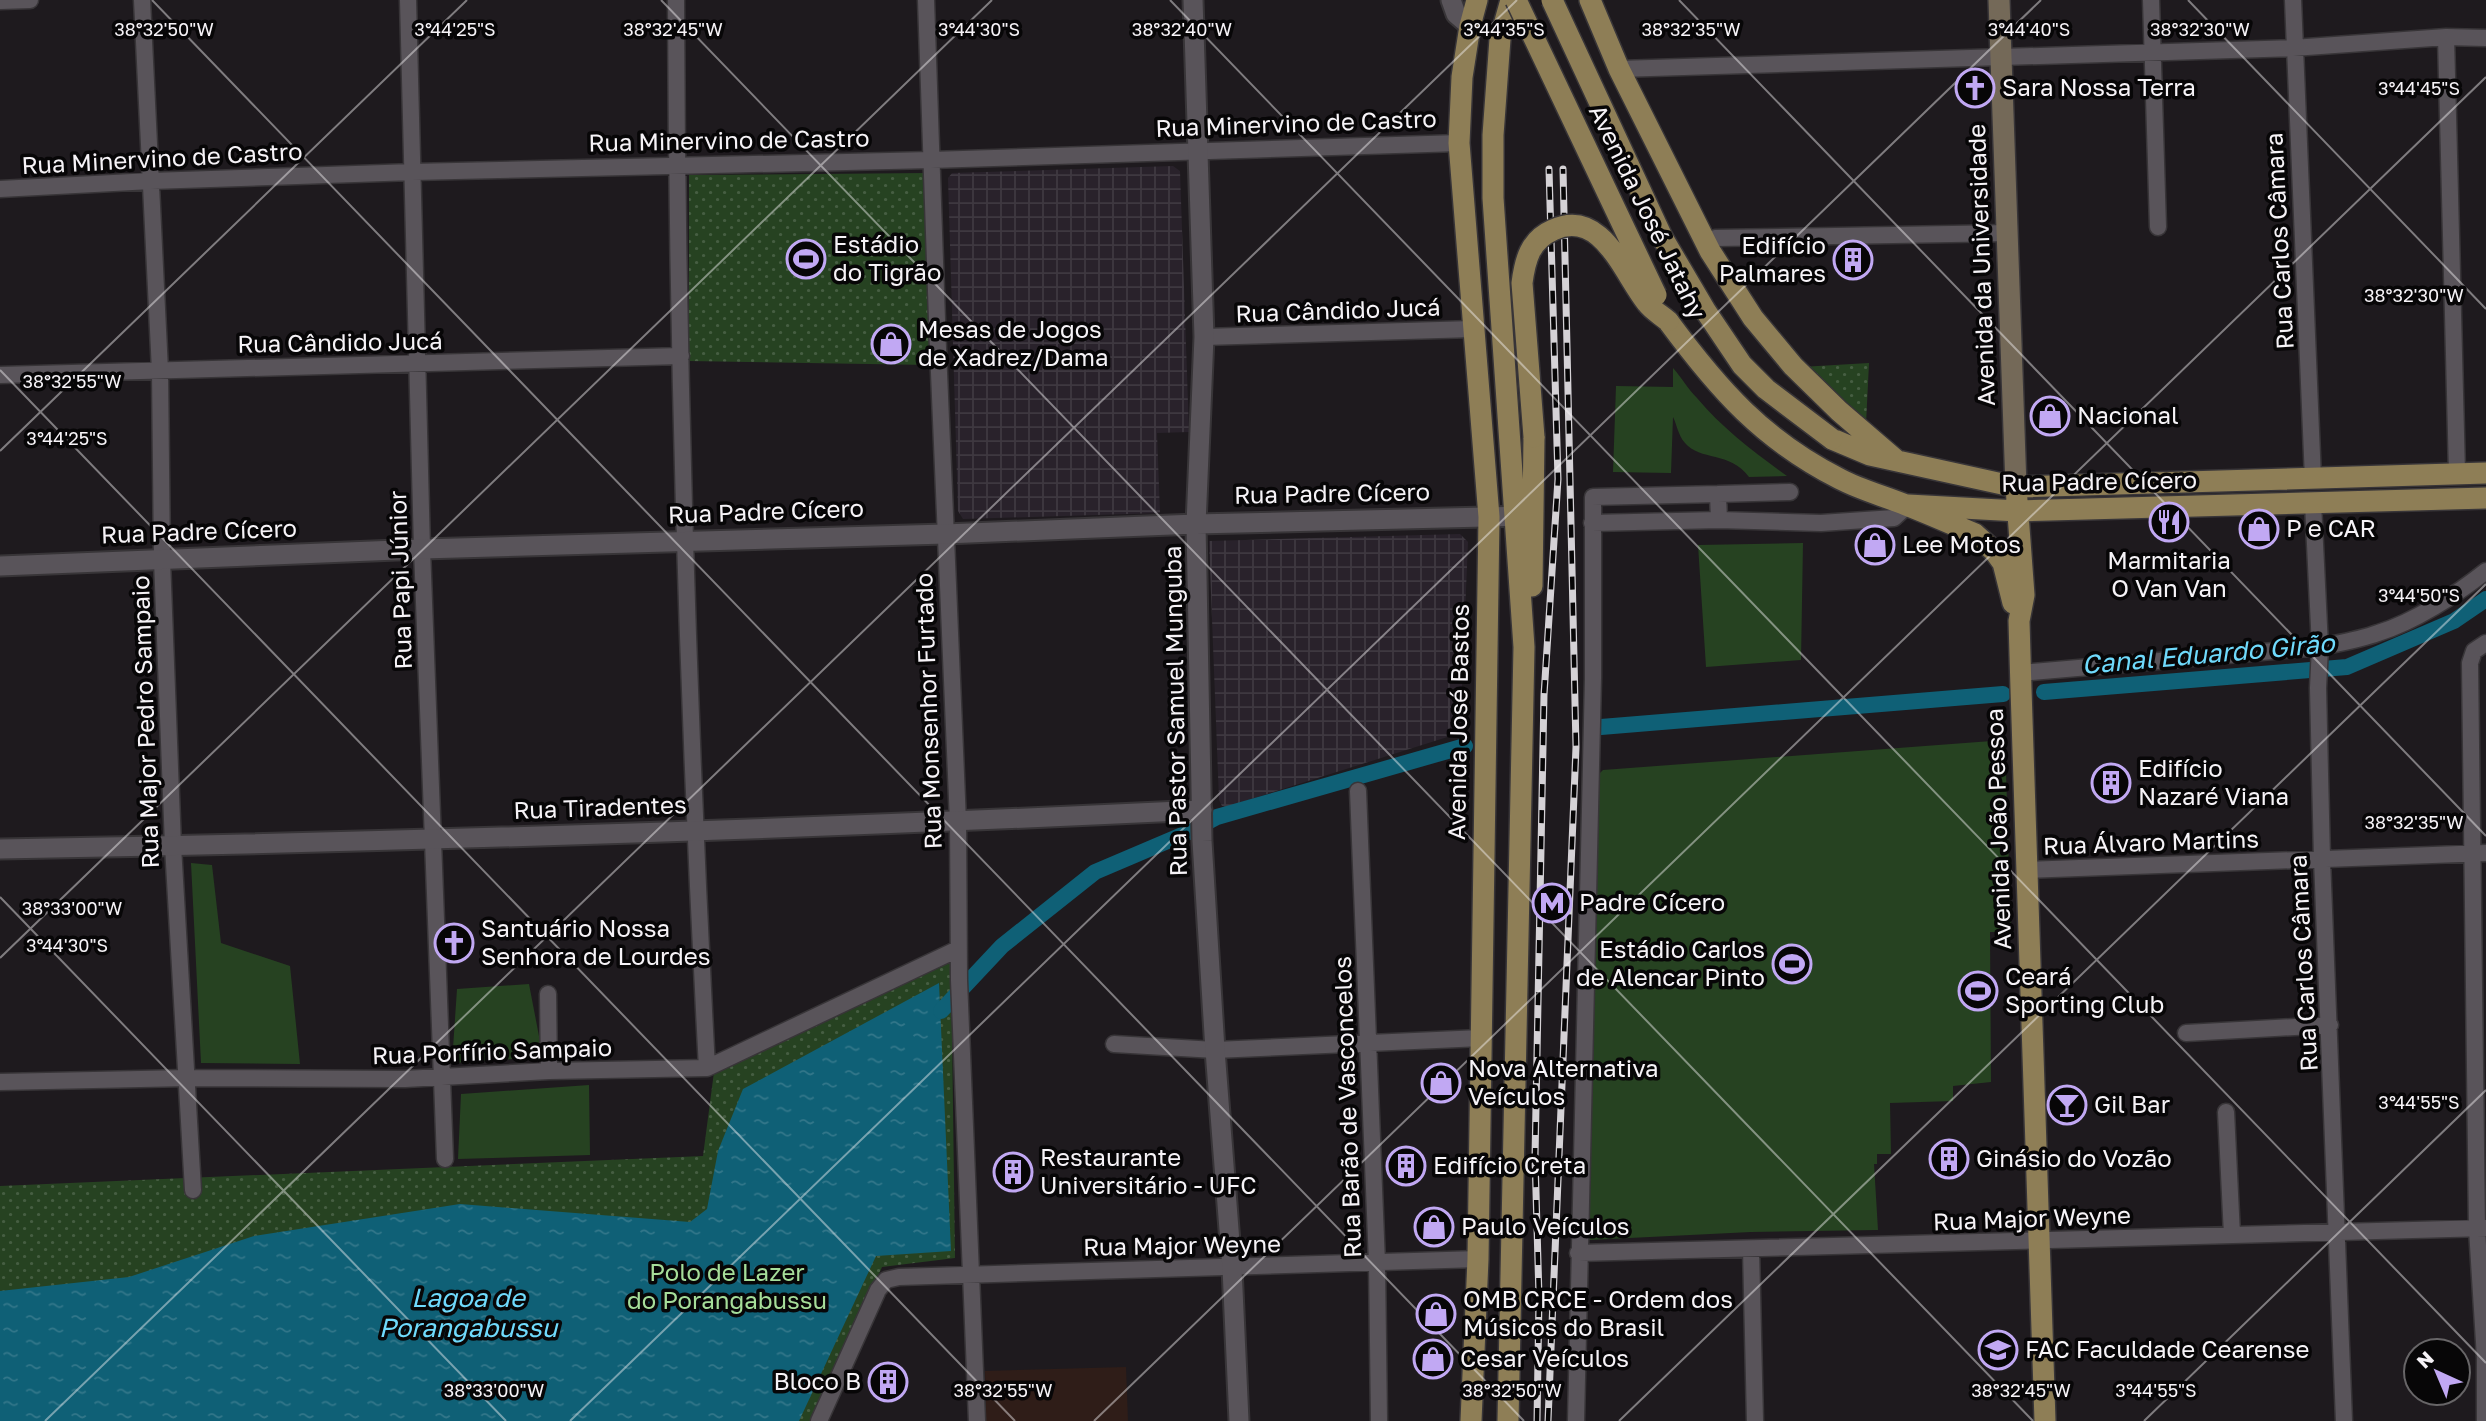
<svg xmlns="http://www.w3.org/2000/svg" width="2486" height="1421" viewBox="0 0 2486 1421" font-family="'Golos Text',sans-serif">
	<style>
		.industrial { fill: url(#industrial-grid) }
		.education { fill: #2f1d18 }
		.grass { fill: #264221 }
		.park { fill: url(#park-dots) }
		.water { fill: url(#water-ripples) }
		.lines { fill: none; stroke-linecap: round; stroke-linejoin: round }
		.canal { stroke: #0f6076; stroke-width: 16 }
		.minor-casing { stroke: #383538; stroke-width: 19 }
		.tertiary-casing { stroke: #383538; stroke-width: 23 }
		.secondary-casing { stroke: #383538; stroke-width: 24 }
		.primary-casing { stroke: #383538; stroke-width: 24 }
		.minor { stroke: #59545a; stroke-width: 16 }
		.tertiary { stroke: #59545a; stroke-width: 19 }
		.secondary { stroke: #746958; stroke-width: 21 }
		.primary { stroke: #8e7e56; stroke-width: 21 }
		.rail-casing { stroke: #d5d2d6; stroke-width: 7 }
		.rail { stroke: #070607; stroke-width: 4.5; stroke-dasharray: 13; stroke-linecap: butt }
		.primary-bridge-casing { stroke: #383538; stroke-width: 24; stroke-linecap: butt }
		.primary-bridge { stroke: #8e7e56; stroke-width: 21 }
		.ticks { fill: none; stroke: #f6f3f7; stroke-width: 2; stroke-opacity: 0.45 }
		.labels { text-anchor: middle; stroke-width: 7; stroke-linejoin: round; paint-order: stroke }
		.poi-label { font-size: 24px; fill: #f6f3f7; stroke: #070607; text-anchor: start }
		.street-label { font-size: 24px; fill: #f6f3f7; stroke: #070607 }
		.park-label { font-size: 24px; fill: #a6de9a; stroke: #070607 }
		.water-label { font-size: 26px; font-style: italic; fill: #6fdafc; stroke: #070607 }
		.ticks-label { font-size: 18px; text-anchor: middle; fill: #f6f3f7; stroke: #070607; stroke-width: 7; stroke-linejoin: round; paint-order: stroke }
	</style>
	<defs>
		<pattern id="industrial-grid" width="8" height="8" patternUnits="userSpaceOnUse" patternTransform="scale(1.75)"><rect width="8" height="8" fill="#29222b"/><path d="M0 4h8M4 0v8" fill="none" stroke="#3e3840"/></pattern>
		<pattern id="park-dots" width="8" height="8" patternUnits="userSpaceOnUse" patternTransform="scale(1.75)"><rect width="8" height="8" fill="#264221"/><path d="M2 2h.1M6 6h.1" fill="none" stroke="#465e42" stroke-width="1.8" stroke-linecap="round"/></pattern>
		<pattern id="water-ripples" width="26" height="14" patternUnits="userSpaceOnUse" patternTransform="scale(1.75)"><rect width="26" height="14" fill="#0f6076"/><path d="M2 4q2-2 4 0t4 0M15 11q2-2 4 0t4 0" fill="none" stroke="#33778a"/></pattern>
	</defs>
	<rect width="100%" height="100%" fill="#1e1a1e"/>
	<path class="industrial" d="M 1173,166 L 1180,171 L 1189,432 L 1157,433 L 1160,513 L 963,519 L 958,511 L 948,178 L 952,173 Z
		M 1460,534 L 1468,542 L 1460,733 L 1226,807 L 1222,806 L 1219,800 L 1209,541 Z"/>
	<path class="education" d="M 1126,1367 L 1128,1421 L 986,1421 L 985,1371 Z"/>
	<path class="grass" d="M 1673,368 C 1682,378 1688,389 1697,398 C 1723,429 1754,452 1787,476 L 1749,477 C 1730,451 1700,461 1685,443 C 1678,435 1677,425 1673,417 L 1671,473 L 1613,472 L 1616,386 L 1673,387 Z
		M 1803,543 L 1801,660 L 1706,667 L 1698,545 Z
		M 2005,740 L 2011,932 L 1990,932 L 1991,1082 L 1953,1086 L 1953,1101 L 1890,1103 L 1891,1154 L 1877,1154 L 1877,1164 L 1874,1164 L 1878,1230 L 1751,1232 L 1589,1240 L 1599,774 L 1603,770 Z
		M 191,863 L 212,865 L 221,943 L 290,966 L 300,1064 L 201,1063 Z
		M 529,984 L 543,1057 L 452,1063 L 457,989 Z
		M 589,1085 L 590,1155 L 458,1159 L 461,1094 Z"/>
	<path class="park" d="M 929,173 L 930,365 L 689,361 L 689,175 Z
		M 1869,363 L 1866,424 L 1801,367 Z
		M 951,957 L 955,1258 L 882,1267 L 815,1421 L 0,1421 L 0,1186 L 703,1156 L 714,1072 Z"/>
	<path class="water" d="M 939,983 L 951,1251 L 876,1256 L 799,1421 L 0,1421 L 0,1291 L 129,1277 L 254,1236 L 460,1204 L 690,1222 L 707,1209 L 718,1151 L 743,1089 Z"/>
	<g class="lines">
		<path class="canal" d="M 2044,692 L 2347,667 L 2454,621 L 2486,599
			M 1601,727 L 2003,694
			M 941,1011 L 1002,946 L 1095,872 L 1189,832 L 1217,817 L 1465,746"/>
		<defs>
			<path id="minor" d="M 142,0 L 160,371 L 162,560 L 173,846 L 193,1190
				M 408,0 L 422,549 L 445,1159
				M 676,0 C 677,356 688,712 707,1068
				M 926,0 L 938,349 L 958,822 L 959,980 L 977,1421
				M 2151,0 L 2158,227
				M 2293,0 L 2313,479
				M 0,1 L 30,0
				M 2446,37 L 2457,473
				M 1619,69 L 2293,48 L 2446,37 L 2486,38
				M 0,189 L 151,181 L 413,172 L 931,160 L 1459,143
				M 1715,238 L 2009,233
				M 1204,337 L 1473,329
				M 0,375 L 681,356
				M 1718,494 L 1790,492
				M 2313,503 L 2320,647 L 2318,688 L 2322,859 L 2344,1421
				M 1592,523 L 1719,520 L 1821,523 L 1894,518 L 1908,505
				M 2020,673 L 2320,647 C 2339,643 2359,640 2378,633 C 2414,622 2456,595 2486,571
				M 1358,791 L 1377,1263 L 1379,1421
				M 2027,870 L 2486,853
				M 548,994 L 549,1071
				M 2186,1033 L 2330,1025
				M 1114,1044 L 1215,1050 L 1481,1038
				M 0,1082 L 187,1078 L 405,1079 L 549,1071 L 707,1068 L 958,949
				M 2226,1112 L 2232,1235
				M 1751,1249 L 1755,1421
				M 1578,1253 L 2486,1228
				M 819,1421 L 878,1290 L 886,1280 L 899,1277 L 1478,1259
				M 1576,1421 L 1593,678 L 1593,497 L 1718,494 L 1719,520
				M 2485,1421 L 2485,1358 L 2477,1229 L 2470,663 L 2474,651 L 2486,643"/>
			<path id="tertiary" d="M 1193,0 L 1204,337 L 1196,524 L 1202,841 L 1215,1050 L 1232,1268 L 1239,1421
				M 1451,0 L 1456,14 L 1470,26
				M 0,566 L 422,549 L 945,534 L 1196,524 L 1531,516
				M 0,849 C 401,842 802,829 1202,810"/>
			<path id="secondary" d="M 1999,0 L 2016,487"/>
			<path id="primary" d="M 1590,0 L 1619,69 L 1710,251 L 1753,318 L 1793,366 L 1839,411 L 1896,460
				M 1668,321 C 1719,390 1763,440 1840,479 C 1861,490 1884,496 1906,505 C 1929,514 1952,524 1975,534 L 1995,552 L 2003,563 L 2013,603
				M 1832,439 L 1870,455 L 2016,487 L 2486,473
				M 2016,487 L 2024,595 L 2019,621 L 2021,689 L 2045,1421
				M 1908,505 L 2018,511 L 2486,498
				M 1532,586 L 1534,437
				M 1471,1421 L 1478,1259 L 1489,517 L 1459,143 L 1462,77 L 1470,26 L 1477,0
				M 1508,1421 L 1524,647 L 1493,198 L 1493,135 L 1500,39 L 1511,0"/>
		</defs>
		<use href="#minor" class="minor-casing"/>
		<use href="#tertiary" class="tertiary-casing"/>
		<use href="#secondary" class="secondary-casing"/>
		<use href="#primary" class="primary-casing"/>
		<use href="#minor" class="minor"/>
		<use href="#tertiary" class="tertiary"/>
		<use href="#secondary" class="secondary"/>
		<use href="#primary" class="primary"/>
		<defs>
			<path id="rail" d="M 1537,1421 L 1539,1297 L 1535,1157 L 1544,695 L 1558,479 L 1549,169
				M 1548,1421 L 1576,747 L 1563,169"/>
		</defs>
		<use href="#rail" class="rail-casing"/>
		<use href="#rail" class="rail"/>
		<defs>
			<path id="primary-bridge" d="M 1516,0 L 1656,295
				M 1552,0 L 1662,237 L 1705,310 L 1742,365 L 1766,389 L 1832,439
				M 1534,437 L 1522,283 C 1525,260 1530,240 1553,230 C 1602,207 1624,275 1647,303 C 1652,310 1661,315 1668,321"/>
		</defs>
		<use href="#primary-bridge" class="primary-bridge-casing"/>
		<use href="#primary-bridge" class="primary-bridge"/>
	</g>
	<path class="ticks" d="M 152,0 L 1524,1421M 661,0 L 2033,1421M 1170,0 L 2486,1363M 1679,0 L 2486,836M 2188,0 L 2486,309M 0,370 L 1015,1421M 0,451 L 467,0M 0,897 L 506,1421M 0,958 L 992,0M 45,1421 L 1517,0M 570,1421 L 2041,0M 1094,1421 L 2486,77M 1619,1421 L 2486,584M 2144,1421 L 2486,1090"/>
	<defs>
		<symbol id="church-ring" viewBox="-11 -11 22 22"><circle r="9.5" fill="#070607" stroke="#c1a8f3" stroke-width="1.5"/><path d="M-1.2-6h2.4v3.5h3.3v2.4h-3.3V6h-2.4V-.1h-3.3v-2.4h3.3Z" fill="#c1a8f3"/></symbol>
		<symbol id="stadium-ring" viewBox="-11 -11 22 22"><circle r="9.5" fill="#070607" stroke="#c1a8f3" stroke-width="1.5"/><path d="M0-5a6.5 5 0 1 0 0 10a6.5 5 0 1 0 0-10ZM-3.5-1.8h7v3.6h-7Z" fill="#c1a8f3"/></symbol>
		<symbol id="building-ring" viewBox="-11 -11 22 22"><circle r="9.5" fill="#070607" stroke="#c1a8f3" stroke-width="1.5"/><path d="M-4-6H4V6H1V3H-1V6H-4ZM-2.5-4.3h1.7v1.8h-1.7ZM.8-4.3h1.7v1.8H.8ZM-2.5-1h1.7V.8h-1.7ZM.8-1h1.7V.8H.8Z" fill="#c1a8f3"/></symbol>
		<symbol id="shop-ring" viewBox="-11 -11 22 22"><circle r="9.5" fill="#070607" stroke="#c1a8f3" stroke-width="1.5"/><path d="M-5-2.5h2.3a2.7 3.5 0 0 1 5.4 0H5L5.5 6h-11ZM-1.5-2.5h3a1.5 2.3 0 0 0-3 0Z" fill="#c1a8f3"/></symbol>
		<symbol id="restaurant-ring" viewBox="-11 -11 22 22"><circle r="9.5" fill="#070607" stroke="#c1a8f3" stroke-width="1.5"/><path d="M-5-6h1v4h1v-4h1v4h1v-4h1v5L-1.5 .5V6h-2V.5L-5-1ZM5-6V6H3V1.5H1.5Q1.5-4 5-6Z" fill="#c1a8f3"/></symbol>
		<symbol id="metro-ring" viewBox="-11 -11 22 22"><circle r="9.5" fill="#070607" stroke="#c1a8f3" stroke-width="1.5"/><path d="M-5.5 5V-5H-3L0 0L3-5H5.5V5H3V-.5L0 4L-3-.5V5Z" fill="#c1a8f3"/></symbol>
		<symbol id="bar-ring" viewBox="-11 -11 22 22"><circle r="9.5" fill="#070607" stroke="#c1a8f3" stroke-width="1.5"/><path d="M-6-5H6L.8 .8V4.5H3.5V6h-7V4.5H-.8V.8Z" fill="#c1a8f3"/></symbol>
		<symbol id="university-ring" viewBox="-11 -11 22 22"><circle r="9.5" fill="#070607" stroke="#c1a8f3" stroke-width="1.5"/><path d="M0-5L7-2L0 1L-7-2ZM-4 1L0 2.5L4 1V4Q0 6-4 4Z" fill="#c1a8f3"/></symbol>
	</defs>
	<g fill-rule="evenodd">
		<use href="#church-ring" x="1953" y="66" width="44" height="44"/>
		<use href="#stadium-ring" x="784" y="237" width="44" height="44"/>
		<use href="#building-ring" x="1831" y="238" width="44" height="44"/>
		<use href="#shop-ring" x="869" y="322" width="44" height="44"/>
		<use href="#shop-ring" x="2028" y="394" width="44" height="44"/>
		<use href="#restaurant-ring" x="2147" y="500" width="44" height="44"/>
		<use href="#shop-ring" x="2237" y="507" width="44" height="44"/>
		<use href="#shop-ring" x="1853" y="523" width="44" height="44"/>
		<use href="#building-ring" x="2089" y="761" width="44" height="44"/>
		<use href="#metro-ring" x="1530" y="881" width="44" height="44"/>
		<use href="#church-ring" x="432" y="921" width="44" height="44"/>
		<use href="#stadium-ring" x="1770" y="942" width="44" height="44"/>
		<use href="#stadium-ring" x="1956" y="969" width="44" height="44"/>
		<use href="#shop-ring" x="1419" y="1061" width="44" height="44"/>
		<use href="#bar-ring" x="2045" y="1083" width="44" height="44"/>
		<use href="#building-ring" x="1927" y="1137" width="44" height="44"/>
		<use href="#building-ring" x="1384" y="1144" width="44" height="44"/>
		<use href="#building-ring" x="991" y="1150" width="44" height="44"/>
		<use href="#shop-ring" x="1412" y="1205" width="44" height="44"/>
		<use href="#shop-ring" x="1414" y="1292" width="44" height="44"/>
		<use href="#university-ring" x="1976" y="1328" width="44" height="44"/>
		<use href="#shop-ring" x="1411" y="1337" width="44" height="44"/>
		<use href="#building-ring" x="866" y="1360" width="44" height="44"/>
	</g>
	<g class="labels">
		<g class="poi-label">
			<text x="2002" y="96">Sara Nossa Terra</text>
			<text x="833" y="253">Estádio<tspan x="833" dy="28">do Tigrão</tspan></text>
			<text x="1826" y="254" text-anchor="end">Edifício<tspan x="1826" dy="28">Palmares</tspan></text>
			<text x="918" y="338">Mesas de Jogos<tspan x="918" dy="28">de Xadrez/Dama</tspan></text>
			<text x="2077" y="424">Nacional</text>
			<text x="2286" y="537">P e CAR</text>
			<text x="1902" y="553">Lee Motos</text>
			<text x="2169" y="569" text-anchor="middle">Marmitaria<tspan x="2169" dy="28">O Van Van</tspan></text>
			<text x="2138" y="777">Edifício<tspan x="2138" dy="28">Nazaré Viana</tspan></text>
			<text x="1579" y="911">Padre Cícero</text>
			<text x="481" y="937">Santuário Nossa<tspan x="481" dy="28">Senhora de Lourdes</tspan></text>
			<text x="1765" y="958" text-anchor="end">Estádio Carlos<tspan x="1765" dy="28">de Alencar Pinto</tspan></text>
			<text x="2005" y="985">Ceará<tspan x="2005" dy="28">Sporting Club</tspan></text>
			<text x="1468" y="1077">Nova Alternativa<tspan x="1468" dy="28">Veículos</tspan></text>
			<text x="2094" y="1113">Gil Bar</text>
			<text x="1040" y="1166">Restaurante<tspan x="1040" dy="28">Universitário - UFC</tspan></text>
			<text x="1976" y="1167">Ginásio do Vozão</text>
			<text x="1433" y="1174">Edifício Creta</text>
			<text x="1461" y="1235">Paulo Veículos</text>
			<text x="1463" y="1308">OMB CRCE - Ordem dos<tspan x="1463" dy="28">Músicos do Brasil</tspan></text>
			<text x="2025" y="1358">FAC Faculdade Cearense</text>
			<text x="1460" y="1367">Cesar Veículos</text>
			<text x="861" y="1390" text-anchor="end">Bloco B</text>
		</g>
		<g class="street-label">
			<text transform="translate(1296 124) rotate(-2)" y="8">Rua Minervino de Castro</text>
			<text transform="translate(729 141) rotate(-1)" y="8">Rua Minervino de Castro</text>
			<text transform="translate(162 159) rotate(-3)" y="8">Rua Minervino de Castro</text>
			<text transform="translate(1647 212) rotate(64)" y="8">Avenida José Jatahy</text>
			<text transform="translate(2280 241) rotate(-93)" y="8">Rua Carlos Câmara</text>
			<text transform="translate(1982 265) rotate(-92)" y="8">Avenida da Universidade</text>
			<text transform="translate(1338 311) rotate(-2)" y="8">Rua Cândido Jucá</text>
			<text transform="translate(340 343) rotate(-1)" y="8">Rua Cândido Jucá</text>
			<text transform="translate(2099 482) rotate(-1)" y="8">Rua Padre Cícero</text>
			<text transform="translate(1332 494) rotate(-1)" y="8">Rua Padre Cícero</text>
			<text transform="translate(766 512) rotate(-2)" y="8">Rua Padre Cícero</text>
			<text transform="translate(199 532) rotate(-2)" y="8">Rua Padre Cícero</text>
			<text transform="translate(401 580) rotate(-92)" y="8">Rua Papi Júnior</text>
			<text transform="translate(929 711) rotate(-92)" y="8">Rua Monsenhor Furtado</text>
			<text transform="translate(1176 711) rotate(-91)" y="8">Rua Pastor Samuel Munguba</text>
			<text transform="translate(146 722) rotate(-92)" y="8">Rua Major Pedro Sampaio</text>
			<text transform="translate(1459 722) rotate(-89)" y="8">Avenida José Bastos</text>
			<text transform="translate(600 808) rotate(-2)" y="8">Rua Tiradentes</text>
			<text transform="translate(1999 829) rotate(-92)" y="8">Avenida João Pessoa</text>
			<text transform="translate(2151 843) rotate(-2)" y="8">Rua Álvaro Martins</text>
			<text transform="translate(2304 963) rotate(-93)" y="8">Rua Carlos Câmara</text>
			<text transform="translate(492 1052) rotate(-2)" y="8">Rua Porfírio Sampaio</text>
			<text transform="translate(1348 1107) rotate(-92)" y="8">Rua Barão de Vasconcelos</text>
			<text transform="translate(2032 1219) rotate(-2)" y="8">Rua Major Weyne</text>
			<text transform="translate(1182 1246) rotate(-1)" y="8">Rua Major Weyne</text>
		</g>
		<g class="park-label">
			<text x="727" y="1281">Polo de Lazer<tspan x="727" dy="28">do Porangabussu</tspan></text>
		</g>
		<g class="water-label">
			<text transform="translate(2208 654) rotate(-5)" y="9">Canal Eduardo Girão</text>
			<text x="468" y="1307">Lagoa de<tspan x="468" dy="30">Porangabussu</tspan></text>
		</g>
	</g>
	<g class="ticks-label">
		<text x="455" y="36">3°44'25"S</text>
		<text x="979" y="36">3°44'30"S</text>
		<text x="1504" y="36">3°44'35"S</text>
		<text x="2029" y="36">3°44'40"S</text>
		<text x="164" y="36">38°32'50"W</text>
		<text x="673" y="36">38°32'45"W</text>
		<text x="1182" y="36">38°32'40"W</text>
		<text x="1691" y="36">38°32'35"W</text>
		<text x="2200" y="36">38°32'30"W</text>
		<text x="2419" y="95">3°44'45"S</text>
		<text x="2414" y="302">38°32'30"W</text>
		<text x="72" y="388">38°32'55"W</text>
		<text x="67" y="445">3°44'25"S</text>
		<text x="2419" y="602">3°44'50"S</text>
		<text x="2414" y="829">38°32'35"W</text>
		<text x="72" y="915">38°33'00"W</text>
		<text x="67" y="952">3°44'30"S</text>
		<text x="2419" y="1109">3°44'55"S</text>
		<text x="494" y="1397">38°33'00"W</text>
		<text x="1003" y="1397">38°32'55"W</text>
		<text x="1512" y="1397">38°32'50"W</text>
		<text x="2021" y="1397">38°32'45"W</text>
		<text x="2156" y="1397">3°44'55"S</text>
	</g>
	<g transform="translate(2437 1372) rotate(316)"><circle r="33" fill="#070607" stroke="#676567" stroke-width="2"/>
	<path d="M0-5L12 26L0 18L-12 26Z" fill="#c1a8f3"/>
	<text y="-10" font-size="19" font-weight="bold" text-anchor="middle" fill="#f6f3f7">N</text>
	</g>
</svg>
